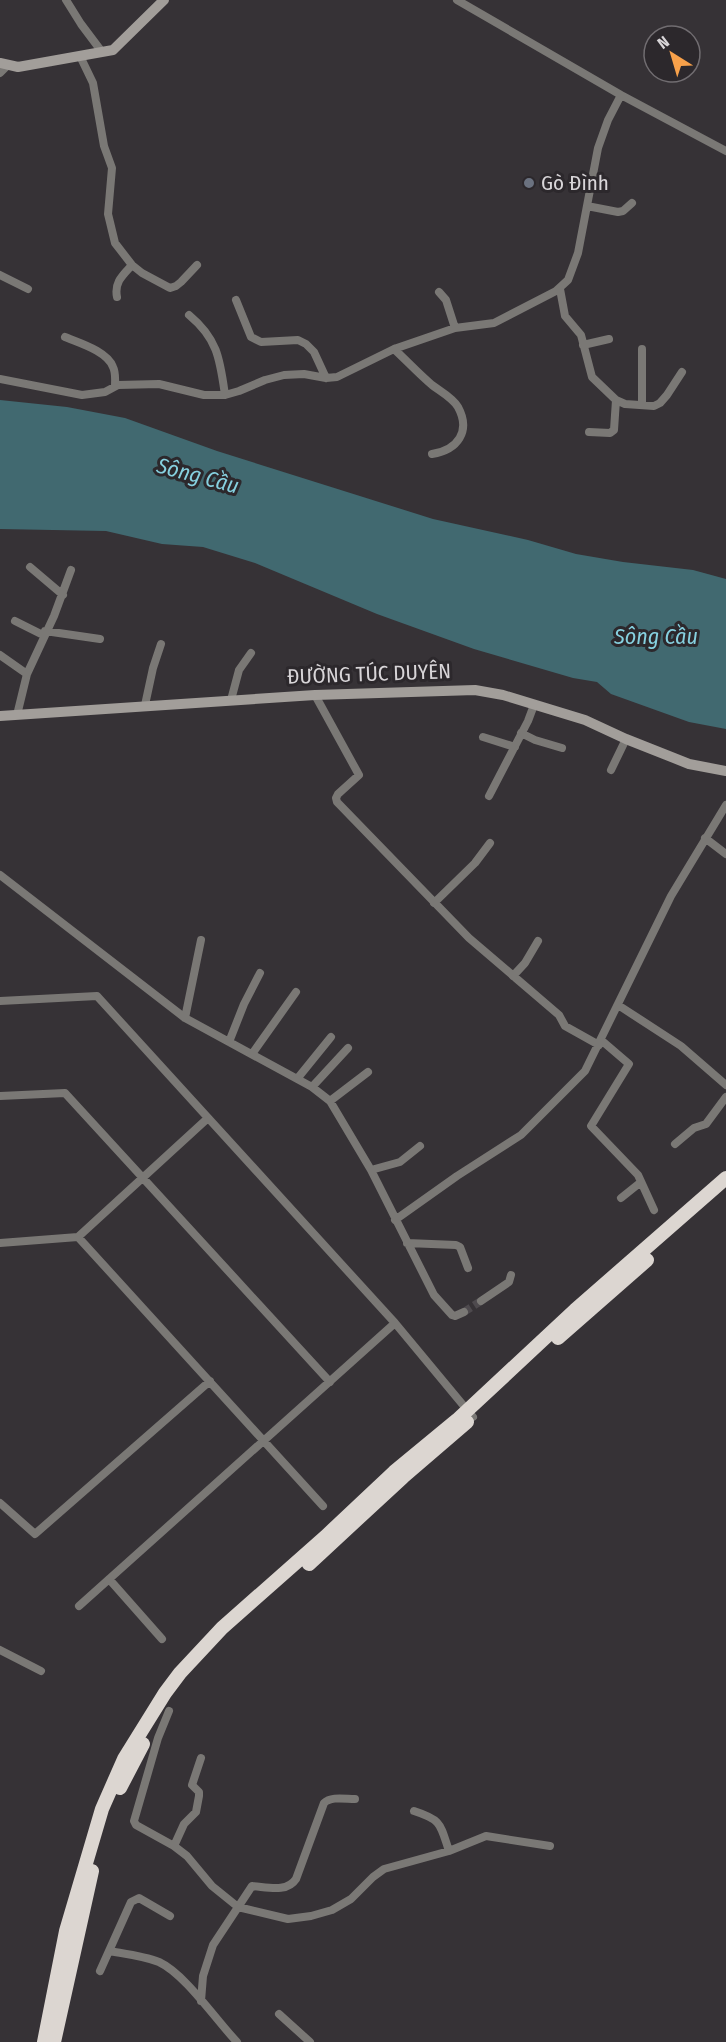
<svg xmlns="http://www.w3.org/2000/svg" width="726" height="2042" viewBox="0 0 726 2042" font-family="'Fira Sans Condensed',sans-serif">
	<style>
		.water { fill: #416970 }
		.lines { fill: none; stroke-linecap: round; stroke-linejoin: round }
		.street-tunnel { stroke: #4e4a4e; stroke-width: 8; stroke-dasharray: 8 4; stroke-linecap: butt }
		.street { stroke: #7a7875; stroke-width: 8 }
		.secondary { stroke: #a29e9a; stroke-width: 10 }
		.highway { stroke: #dcd6d1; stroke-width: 14 }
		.worship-dot { fill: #6b7280; stroke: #2c282c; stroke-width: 2 }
		.labels { text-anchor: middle; stroke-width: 6; stroke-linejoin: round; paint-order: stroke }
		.poi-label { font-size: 21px; fill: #d8d5d8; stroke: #2c282c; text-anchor: start }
		.street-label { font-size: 21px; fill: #d8d5d8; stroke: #2c282c }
		.water-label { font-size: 22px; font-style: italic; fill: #86d0df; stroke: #2c282c }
	</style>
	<rect width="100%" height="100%" fill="#363236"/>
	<path class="water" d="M 0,400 L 67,407 L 125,418 L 217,451 L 433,519 L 528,540 L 576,554 L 623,562 L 693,570 L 726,579 L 726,729 L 689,722 L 611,694 L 597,682 L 573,678 L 474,649 L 377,614 L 255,563 L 203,547 L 162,544 L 106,531 L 0,529 Z"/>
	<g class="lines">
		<path class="street-tunnel" d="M 464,1312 L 481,1301"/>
		<path class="street" d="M 66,0 L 81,24 L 102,52
			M 457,0 L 621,95 L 726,151
			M 80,56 L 93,83 L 104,146 L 112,168 L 108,214 L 115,243 L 132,265 L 142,273 L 170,288 L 176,286 L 181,282 L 197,265
			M 0,73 L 8,65
			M 587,206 L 618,212 L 623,211 L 632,203
			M 0,275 L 28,289
			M 560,289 L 565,316 L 581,335 L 592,377 L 616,400 L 625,404 L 654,406 L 660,403 L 667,395 L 682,372
			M 439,292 L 446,300 L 455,328
			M 117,297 C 114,282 123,275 132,265
			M 236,300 L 251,337 L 261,342 L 298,340 L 306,344 L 314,352 L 326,378
			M 189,315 C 218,339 220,360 225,395
			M 65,337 C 79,343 107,351 113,367 C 116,373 115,380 115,386
			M 583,345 L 609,339
			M 394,349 C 407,361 419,374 432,385 C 440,391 453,398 458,407 C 471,431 458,450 432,454
			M 0,379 L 82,395 L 105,392 L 118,385 L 159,384 L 204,395 L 225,395 L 239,391 L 265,380 L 284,375 L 304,374 L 326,378 L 337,377 L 394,349 L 455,328 L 494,323 L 556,291 L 568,280 L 578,253 L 598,148 L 608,120 L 621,95
			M 642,405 L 642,349
			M 589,432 L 610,433 L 614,430 L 616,400
			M 30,567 L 63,595
			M 15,621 L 43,635
			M 45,631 L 100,639
			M 0,655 L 27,674
			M 315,695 L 359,775 L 338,794 L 336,798 L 337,802 L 469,938 L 559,1015 L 565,1026 L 599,1045
			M 231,700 L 239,670 L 251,653
			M 145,705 L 153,668 L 161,644
			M 17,715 L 27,674 L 54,616 L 71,570
			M 521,733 L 535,740 L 562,748
			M 483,737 L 515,747
			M 611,770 L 626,739
			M 489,796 L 528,721 L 534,705
			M 705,838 L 726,854
			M 0,875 L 185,1018 L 312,1087 L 330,1101 L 371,1170 L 434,1295 L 452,1315 L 455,1316 L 464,1312
			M 434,903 L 475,863 L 490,843
			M 513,976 L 525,963 L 538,941
			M 0,1001 L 97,996 L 395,1323 L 473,1417
			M 618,1005 L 681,1046 L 726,1085
			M 185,1018 L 201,940
			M 601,1040 L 629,1064 L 591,1126 L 638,1175 L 654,1210
			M 229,1042 L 244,1004 L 260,973
			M 252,1054 L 296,992
			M 297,1079 L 331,1037
			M 312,1087 L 348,1048
			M 0,1096 L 65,1093 L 330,1382
			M 330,1101 L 368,1072
			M 675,1144 L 694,1128 L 706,1124 L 726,1097
			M 371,1170 L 400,1162 L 420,1146
			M 621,1198 L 641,1182
			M 395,1220 L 457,1176 L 521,1135 L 585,1071 L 671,896 L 726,805
			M 78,1237 L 208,1118
			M 0,1243 L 78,1237 L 323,1506
			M 407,1243 L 456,1245 L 460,1247 L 468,1268
			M 481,1301 L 509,1282 L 511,1275
			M 0,1503 L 35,1534 L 210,1381
			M 109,1579 L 162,1639
			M 79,1606 L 395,1323
			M 0,1650 L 41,1671
			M 169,1711 L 158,1738 L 134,1821 L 136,1825 L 174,1846 L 187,1856 L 212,1886 L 238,1907 L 288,1919 L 311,1916 L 332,1910 L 351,1899 L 373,1877 L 384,1869 L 449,1851 L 486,1836 L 550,1846
			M 414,1811 C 442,1820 440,1824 449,1851
			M 174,1846 L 184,1824 L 196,1812 L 199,1796 L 199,1792 L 192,1785 L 201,1758
			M 109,1951 C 126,1954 144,1956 159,1962 C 185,1974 216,2020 237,2042
			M 100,1971 L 131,1902 L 139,1898 L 170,1916
			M 201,2001 L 203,1976 L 213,1945 L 252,1886 C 267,1887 287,1893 296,1879 L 324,1803 C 331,1796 345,1799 355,1799
			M 279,2014 L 310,2042"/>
		<path class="secondary" d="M 0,63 L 18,67 L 113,50 L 164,0
			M 0,716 L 315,695 L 475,690 L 503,695 L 585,720 L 626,739 L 689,764 L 726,771"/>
		<path class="highway" d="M 558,1338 L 647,1260
			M 309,1564 L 403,1477 L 467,1422
			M 120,1788 L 143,1744
			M 44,2042 L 66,1931 L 102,1809 L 124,1759 L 165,1693 L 180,1673 L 222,1628 L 325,1537 L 394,1472 L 457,1420 L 575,1310 L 726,1178
			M 54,2042 L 92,1871"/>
	</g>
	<circle class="worship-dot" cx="529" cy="183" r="6"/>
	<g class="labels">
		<g class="poi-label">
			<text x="541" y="190">Gò Đình</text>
		</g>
		<g class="street-label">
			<text transform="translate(369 674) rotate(-2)" y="7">ĐƯỜNG TÚC DUYÊN</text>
		</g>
		<g class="water-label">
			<text transform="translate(198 475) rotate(15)" y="8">Sông Cầu</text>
			<text x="656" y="644">Sông Cầu</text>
		</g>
	</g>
	<g transform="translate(672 54) rotate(323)"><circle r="28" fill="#2c282c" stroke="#716d71" stroke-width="1.5"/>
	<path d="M0-4.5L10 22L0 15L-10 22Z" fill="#f8a14a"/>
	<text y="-9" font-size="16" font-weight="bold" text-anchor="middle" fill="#d8d5d8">N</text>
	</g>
</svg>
